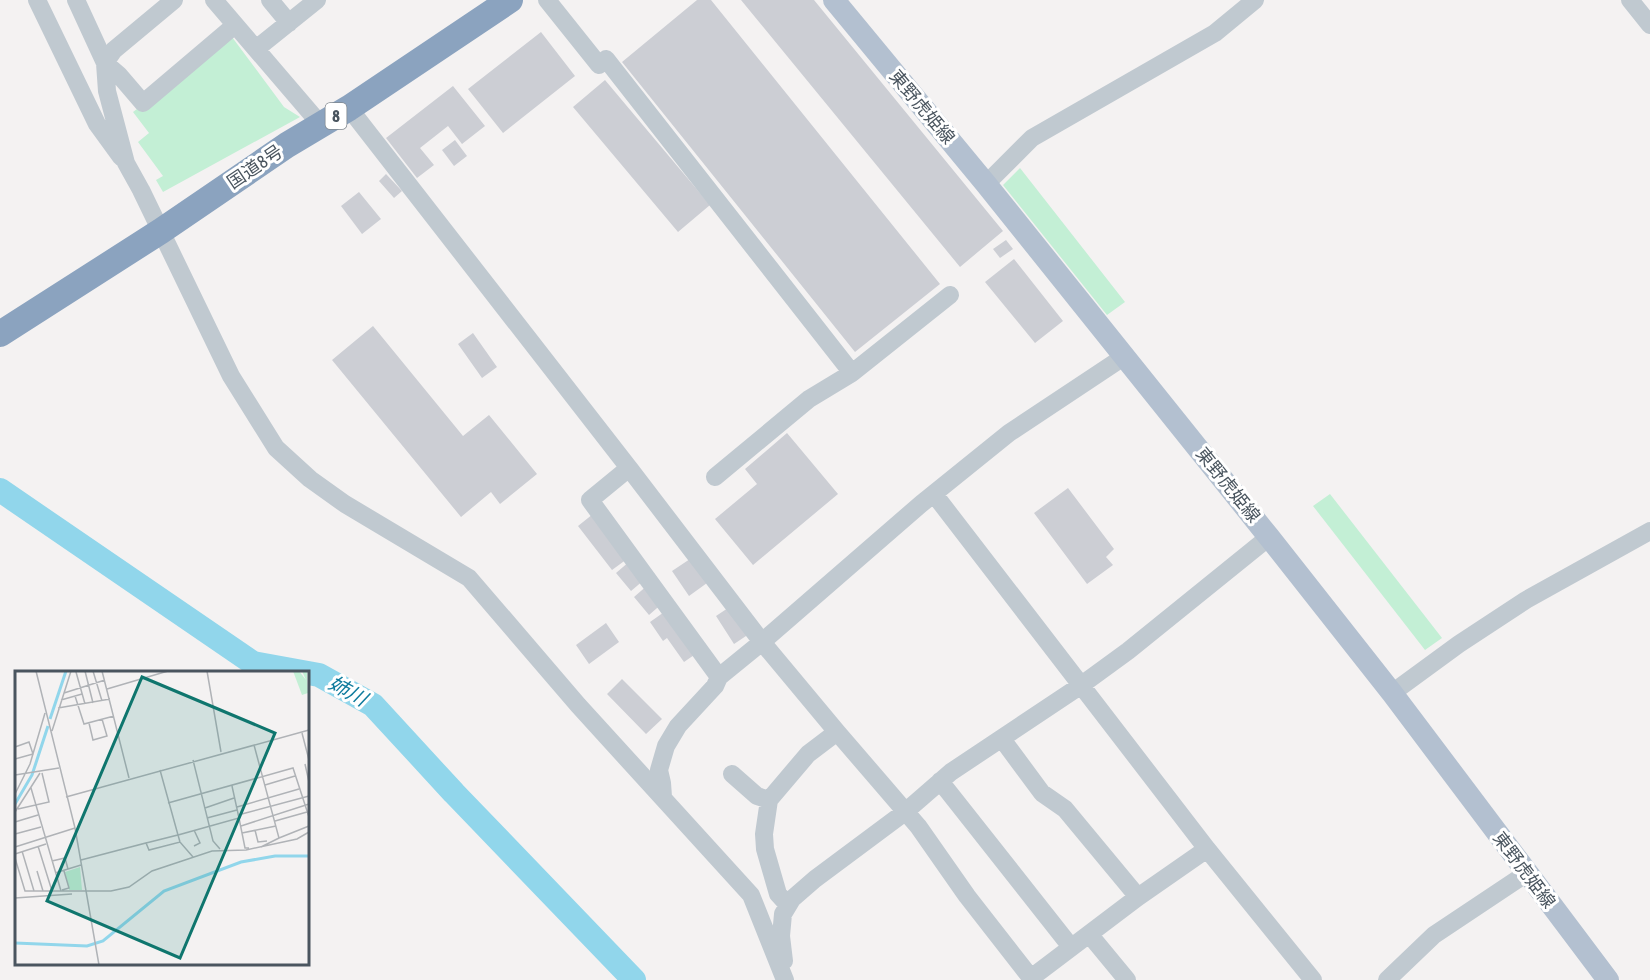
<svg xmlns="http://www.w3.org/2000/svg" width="1650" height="980" viewBox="0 0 1650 980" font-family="'Asap Condensed','Noto Sans JP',sans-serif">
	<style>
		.green { fill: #c3efd5 }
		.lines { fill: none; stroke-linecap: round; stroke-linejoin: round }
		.river { stroke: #91d6eb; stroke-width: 24 }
		.building { fill: #ccced4 }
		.minor { stroke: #c0c9d0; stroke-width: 18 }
		.major { stroke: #b3c0d0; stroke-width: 22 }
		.highway { stroke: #8ba3bf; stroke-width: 26 }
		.labels { text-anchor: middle; stroke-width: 6; stroke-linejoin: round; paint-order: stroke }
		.shield { fill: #fff; stroke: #80888f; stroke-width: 1.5 }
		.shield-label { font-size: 16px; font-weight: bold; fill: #4a555f }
		.street-label { font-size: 18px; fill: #4a555f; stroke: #fff }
		.water-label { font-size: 20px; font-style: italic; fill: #0f7b9d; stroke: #fff }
		.inset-river { fill: none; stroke: #91d6eb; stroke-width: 3 }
		.inset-road { fill: none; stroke: #b0b3b7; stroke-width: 1.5 }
		.view { fill: #0f766e; fill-opacity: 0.15; stroke: #0f766e; stroke-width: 3 }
		.inset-edge { fill: none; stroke: #4a555f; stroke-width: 3 }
	</style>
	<rect width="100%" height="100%" fill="#f4f2f2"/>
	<path class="green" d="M 232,37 L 284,107 L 300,117 L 163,192 L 156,180 L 163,176 L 138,142 L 149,133 L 133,112 Z
		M 1020,168 L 1125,302 L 1107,315 L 1003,185 Z
		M 1330,494 L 1442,638 L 1425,650 L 1313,506 Z"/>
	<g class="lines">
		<path class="river" d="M 0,490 L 253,663 L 319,675 L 373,705 L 454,793 L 634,980"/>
	</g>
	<path class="building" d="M 697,0 L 711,0 L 940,284 L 855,352 L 622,62 Z
		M 741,0 L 814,0 L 1003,231 L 960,267 Z
		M 541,32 L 575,76 L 503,133 L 468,89 Z
		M 605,80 L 710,205 L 678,232 L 573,107 Z
		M 453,86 L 485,126 L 462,144 L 448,126 L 420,148 L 434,165 L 417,178 L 386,138 Z
		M 455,140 L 467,156 L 454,166 L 442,150 Z
		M 386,174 L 402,191 L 394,198 L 379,181 Z
		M 359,192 L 381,219 L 362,234 L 341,206 Z
		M 1006,240 L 1013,249 L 1000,258 L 993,249 Z
		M 1014,259 L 1063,321 L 1035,343 L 985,282 Z
		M 373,326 L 463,436 L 489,415 L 537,474 L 500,504 L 491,492 L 461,517 L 332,360 Z
		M 473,333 L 497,367 L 482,378 L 458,344 Z
		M 787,433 L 838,494 L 753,565 L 715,519 L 757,484 L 745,469 Z
		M 1068,488 L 1114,549 L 1106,557 L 1113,565 L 1087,584 L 1034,513 Z
		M 593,514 L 627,559 L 612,570 L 578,526 Z
		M 690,559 L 707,583 L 689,596 L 672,571 Z
		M 630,561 L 644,580 L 631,591 L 616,573 Z
		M 649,584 L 664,602 L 649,615 L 634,597 Z
		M 731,606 L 749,634 L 734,644 L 716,616 Z
		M 667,610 L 697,653 L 684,662 L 667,638 L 663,641 L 650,622 Z
		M 606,623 L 619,642 L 589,664 L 576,645 Z
		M 622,679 L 662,719 L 646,734 L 607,694 Z"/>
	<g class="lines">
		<path class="minor" d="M 37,0 L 97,124 L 121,157
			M 76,0 L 105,63 L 107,91 L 126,163 L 141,190 L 231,376 L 276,448 L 310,479 L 345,504 L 469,578 L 578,705 L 751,895 L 785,980
			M 214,0 L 321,125
			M 270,0 L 289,23
			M 547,0 L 599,65 L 606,59 L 852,373 L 950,295
			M 1630,0 L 1650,25
			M 256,49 L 317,0
			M 105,63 L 119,75 L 143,103 L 235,25
			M 105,63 L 114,50 L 174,0
			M 349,108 L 629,468 L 590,500 L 719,677 L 715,686 L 678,726 L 666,746 L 659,770 L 662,783 L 663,797
			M 986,184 L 1032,138 L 1215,33 L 1255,0
			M 1125,356 L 1009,433 L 921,504 L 762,642 L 837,732 L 918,826 L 967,896 L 1031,978 L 1138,897 L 1207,849
			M 629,468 L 762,642 L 719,677
			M 715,477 L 809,399 L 852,373
			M 934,494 L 1207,849 L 1313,980
			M 1392,693 L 1459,644 L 1526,600 L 1650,531
			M 1002,739 L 1042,793 L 1065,809 L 1138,897
			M 732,774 L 757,796 L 769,800 L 808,754 L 837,732
			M 940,781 L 1071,947
			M 769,800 L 764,834 L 765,849 L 778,894 L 788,905
			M 1089,934 L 1127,980
			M 784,961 L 781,936 L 783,914 L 792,899 L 815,879 L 905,812 L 951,772 L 1080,686 L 1128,651 L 1269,537
			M 1387,980 L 1434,935 L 1527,873"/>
		<path class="major" d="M 834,0 L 986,184 L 1269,537 L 1392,693 L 1608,980"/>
		<path class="highway" d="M 0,334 L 161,231 L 287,145 L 349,108 L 510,0"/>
	</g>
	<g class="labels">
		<rect class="shield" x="325.5" y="103" width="21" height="26" rx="4.5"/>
		<g class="shield-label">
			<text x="336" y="122">8</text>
		</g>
		<g class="street-label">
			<text transform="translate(922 107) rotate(50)" y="6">東野虎姫線</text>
			<text transform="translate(255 167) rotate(-34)" y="6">国道8号</text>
			<text transform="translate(1228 485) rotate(51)" y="6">東野虎姫線</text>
			<text transform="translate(1524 870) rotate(53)" y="6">東野虎姫線</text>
		</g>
		<g class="water-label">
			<text transform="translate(348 691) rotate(29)" y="7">姉川</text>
		</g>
	</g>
	<g transform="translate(15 671)">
		<rect width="294" height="294" fill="#f4f2f2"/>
		<path d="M 284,0 L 291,9 L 287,0 L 292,1 L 293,22 L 287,24 L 278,0 ZM 65,196 L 67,219 L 54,219 L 50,201 Z" fill="#c3efd5"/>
		<path class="inset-river" d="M 35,48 L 51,0M 0,133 L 17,104 L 33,55M 0,272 L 72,275 L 88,270 L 149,220 L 226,191 L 260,185 L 294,185"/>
		<path class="inset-road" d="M 21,0 L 60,157 L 84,294M 70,0 L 78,32M 78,0 L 87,30M 87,0 L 114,107M 192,0 L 206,81M 61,1 L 70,33M 92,18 L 153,0M 49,22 L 90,9M 60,25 L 69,53 L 99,45M 46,29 L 67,23M 43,37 L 95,28M 74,52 L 78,69 L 92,65 L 87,48M 37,60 L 56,0M 287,62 L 294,89M 239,74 L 264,167 L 246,176M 0,76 L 14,71 L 18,83 L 0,88M 178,89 L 198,170 L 205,178M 290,93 L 294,111M 145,99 L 163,164 L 224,147 L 217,115M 0,104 L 44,97M 250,114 L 280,105M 16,117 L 46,220M 0,123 L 15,93 L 30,42M 51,126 L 294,59M 153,132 L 278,97 L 294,146M 222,136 L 284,118M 190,137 L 219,127M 3,138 L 34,131 L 27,102M 0,141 L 25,102M 223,144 L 294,125M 192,147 L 222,139M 224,147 L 230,177 L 234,177M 260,150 L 292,141M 0,151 L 23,144M 226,155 L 294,133M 240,159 L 243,171 L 252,170M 227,162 L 261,155M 0,163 L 26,156M 264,167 L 294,155M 131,172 L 163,164 L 165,171M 23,175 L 37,220M 179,175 L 185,172 L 179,159M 0,176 L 60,157M 7,180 L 19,220M 0,183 L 31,173M 0,187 L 10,220 L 96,220 L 114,216 L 137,200 L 197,180 L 231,179 L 282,168 L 294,161M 66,189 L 131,172 L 134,179 L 165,171 L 178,186M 37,190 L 50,187 L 53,198M 22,200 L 28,220M 40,202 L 66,194M 47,219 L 54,217 L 49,200M 0,227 L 57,223"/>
		<path class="view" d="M 127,6 L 260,62 L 165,287 L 32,230 Z"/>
		<rect width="294" height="294" class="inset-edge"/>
	</g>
</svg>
